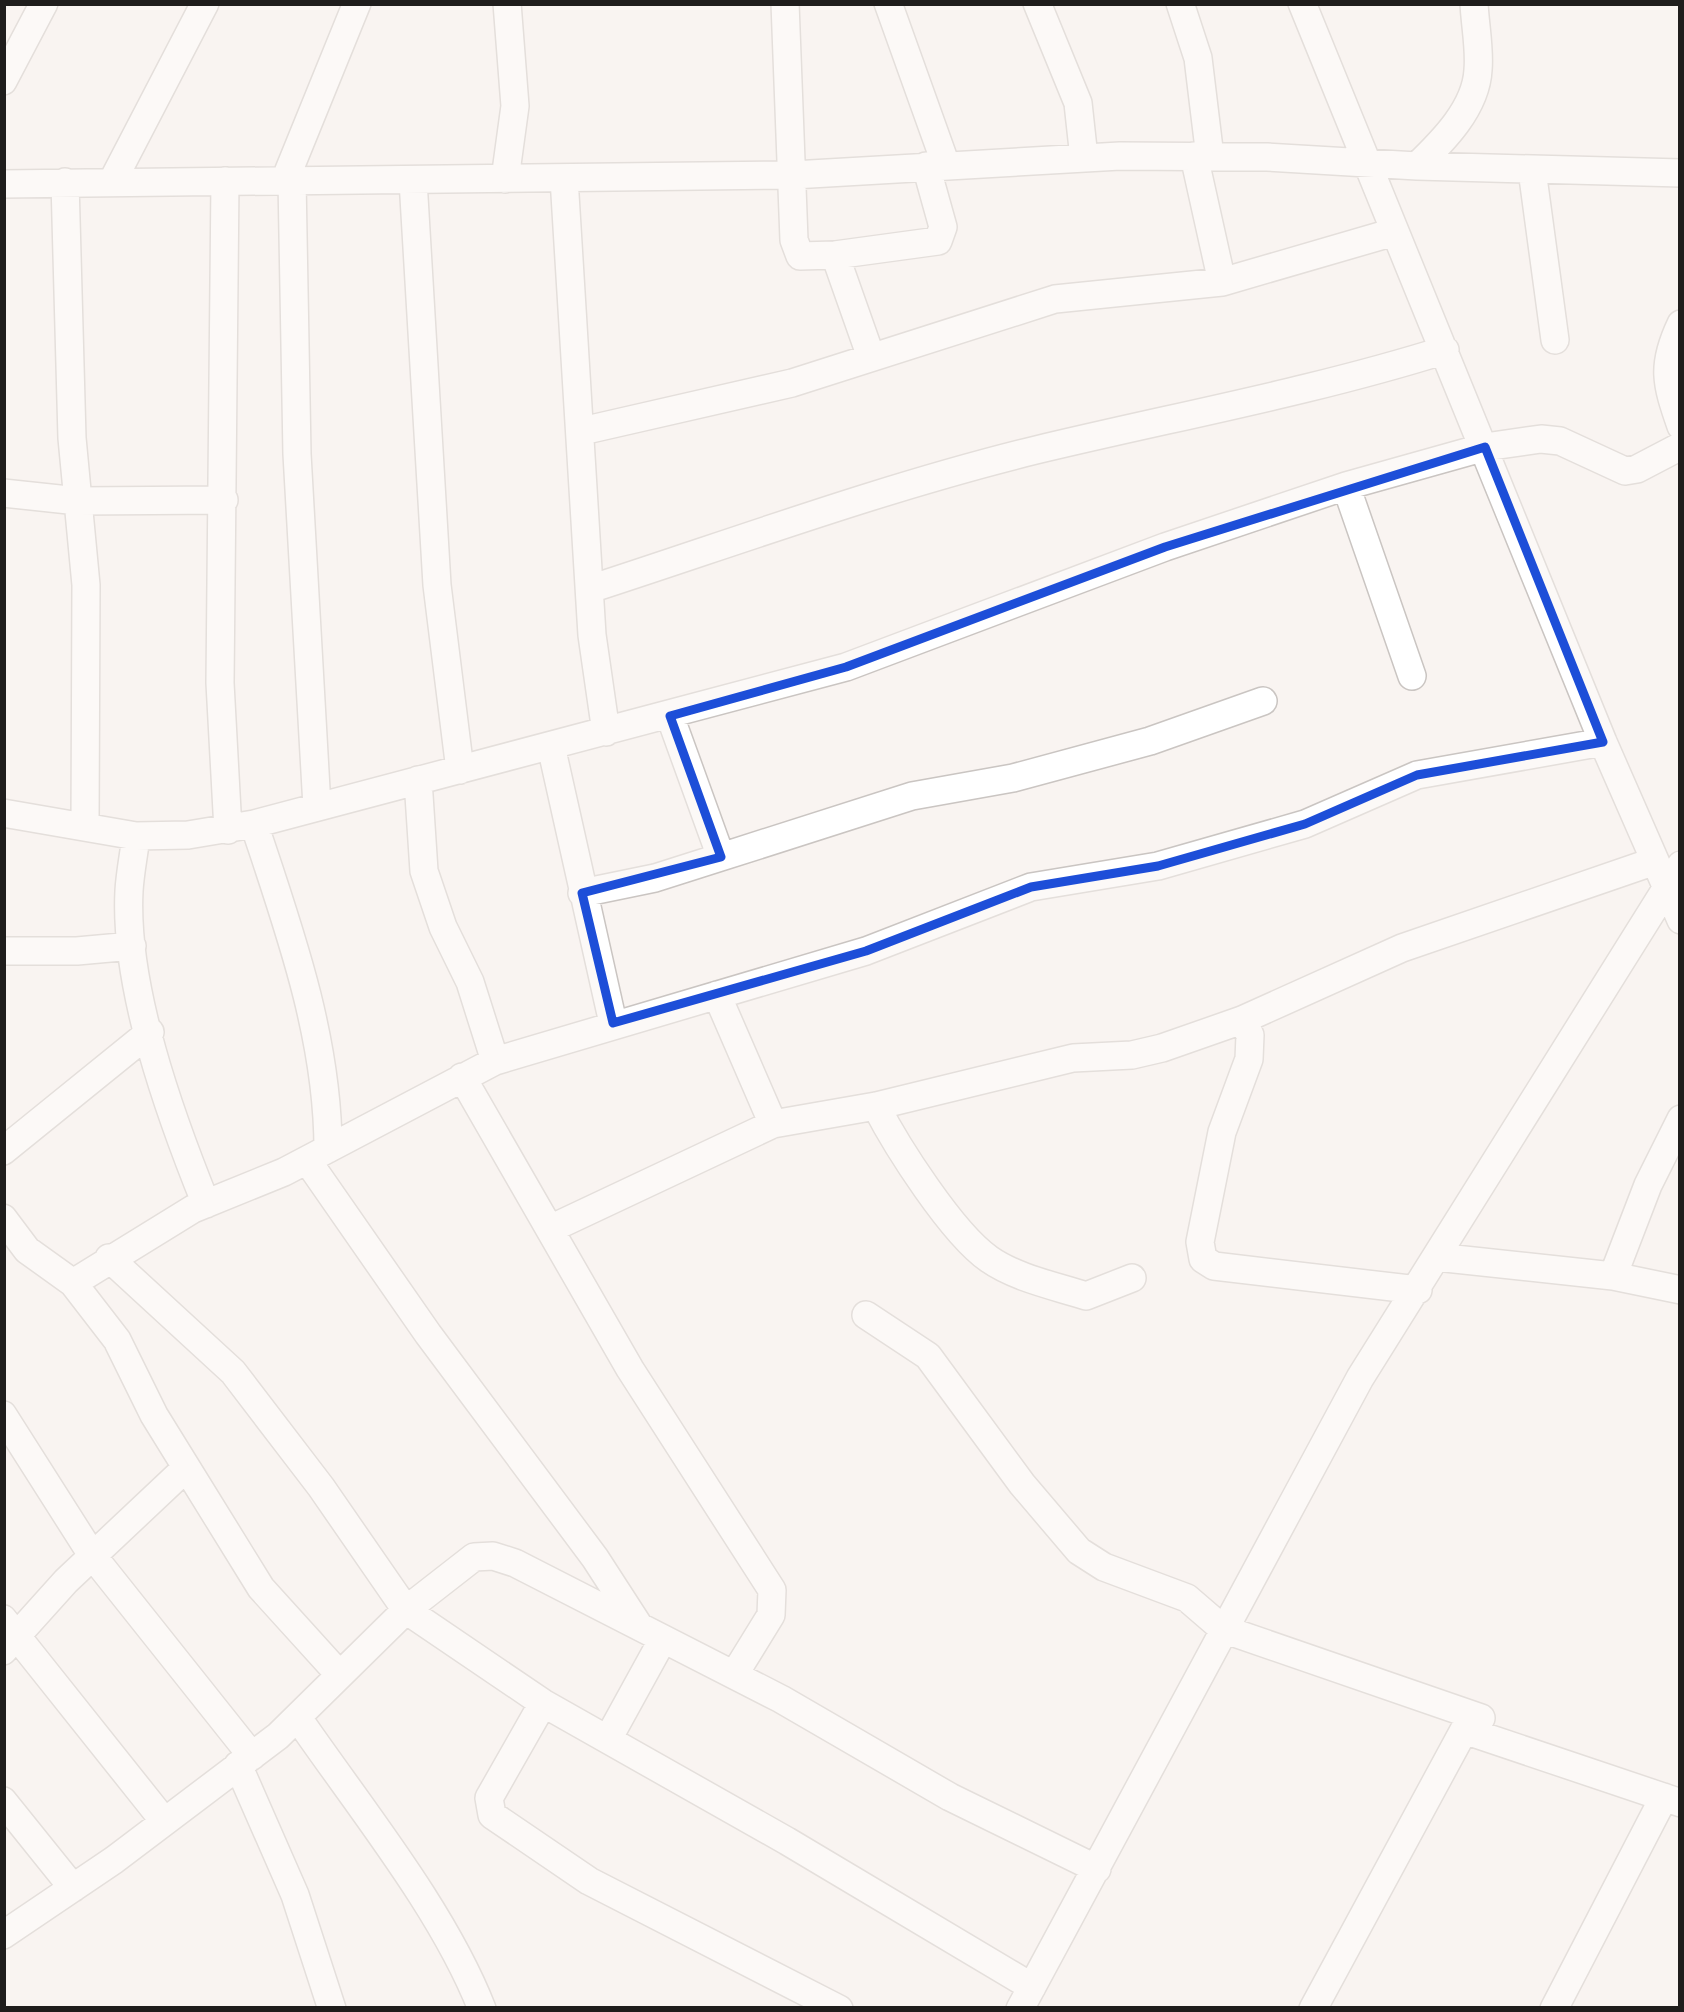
<svg xmlns="http://www.w3.org/2000/svg" width="1684" height="2012" viewBox="0 0 1684 2012" font-family="Quicksand,sans-serif">
	<style>
		.lines { fill: none; stroke-linecap: round; stroke-linejoin: round }
		.minor-casing { stroke: #cac5c2; stroke-width: 30 }
		.minor { stroke: #fff; stroke-width: 27 }
		.marked { fill: none; stroke: #1d4ed8; stroke-width: 9; stroke-linejoin: round }
	</style>
	<rect width="100%" height="100%" fill="#f9f4f1"/>
	<g class="lines">
		<defs>
			<path id="minor" d="M 785,3 L 794,240 L 800,256 L 835,255 L 938,241 L 943,227 L 926,166
				M 888,3 L 946,165
				M 1037,3 L 1078,103 L 1084,158
				M 1180,3 L 1198,58 L 1210,157
				M 1302,3 L 1603,742 L 1681,920
				M 3,81 L 44,3
				M 1194,156 L 1222,282
				M 1417,166 C 1443,141 1476,108 1478,70 C 1480,49 1475,25 1474,3
				M 1532,170 L 1555,340
				M 564,178 L 592,635 L 606,732
				M 505,179 L 515,106 L 507,3
				M 285,180 L 357,3
				M 292,180 L 297,454 L 317,807
				M 413,180 L 437,585 L 460,770
				M 225,181 L 220,683 L 228,830
				M 65,182 L 72,438 L 86,585 L 85,825
				M 112,182 L 205,3
				M 3,184 L 793,175 L 1120,156 L 1267,157 L 1417,166 L 1681,173
				M 835,255 L 871,357
				M 1681,324 C 1661,366 1666,383 1681,426
				M 582,431 L 792,383 L 1055,299 L 1222,282 L 1394,232
				M 1346,486 L 1412,676
				M 3,493 L 78,501 L 224,500
				M 590,589 C 738,541 885,487 1036,450 C 1173,417 1311,392 1445,350
				M 670,716 L 721,857 L 912,796 L 1013,778 L 1150,741 L 1263,701
				M 551,746 L 613,1023
				M 418,780 L 424,871 L 443,927 L 470,982 L 495,1061
				M 3,813 L 136,836 L 188,835 L 254,824 L 846,667 L 1165,547 L 1346,486 L 1485,447 L 1541,439 L 1560,441 L 1625,471 L 1637,469 L 1681,446
				M 254,824 C 289,929 328,1037 328,1149
				M 136,836 C 134,854 130,873 129,891 C 124,988 170,1115 206,1204
				M 582,893 L 655,878 L 721,857
				M 3,951 L 77,951 L 132,946
				M 717,995 L 773,1124
				M 1242,1020 L 1250,1035 L 1249,1059 L 1222,1132 L 1200,1242 L 1203,1259 L 1214,1266 L 1418,1290
				M 462,1077 L 630,1369 L 772,1590 L 771,1615 L 734,1675
				M 876,1106 C 897,1147 952,1233 989,1259 C 1016,1278 1055,1286 1086,1296 L 1132,1278
				M 3,1151 L 150,1032
				M 307,1160 L 428,1334 L 595,1558 L 639,1626
				M 3,1218 L 27,1250 L 73,1283 L 193,1209 L 284,1172 L 495,1061 L 866,951 L 1031,887 L 1158,866 L 1305,824 L 1417,775 L 1603,742
				M 550,1229 L 773,1124 L 876,1106 L 1073,1058 L 1132,1055 L 1162,1048 L 1242,1020 L 1402,948 L 1655,861
				M 1436,1257 L 1613,1276 L 1681,1290
				M 109,1258 L 233,1372 L 321,1487 L 406,1610 L 543,1703 L 787,1841 L 1032,1987
				M 1613,1276 L 1648,1185 L 1681,1119
				M 73,1283 L 117,1340 L 154,1415 L 261,1588 L 338,1673
				M 866,1315 L 928,1356 L 1022,1484 L 1079,1551 L 1104,1567 L 1187,1598 L 1223,1629 L 1481,1718
				M 3,1415 L 92,1555 L 252,1756
				M 3,1619 L 164,1821
				M 3,1651 L 66,1581 L 186,1468
				M 543,1703 L 489,1798 L 492,1815 L 589,1881 L 839,2009
				M 298,1718 C 359,1807 443,1909 482,2009
				M 608,1739 L 663,1639
				M 238,1765 L 295,1895 L 332,2009
				M 3,1801 L 73,1888
				M 3,1935 L 114,1860 L 278,1736 L 406,1610 L 474,1557 L 493,1556 L 515,1563 L 781,1699 L 950,1797 L 1097,1869
				M 1020,2009 L 1360,1378 L 1681,865
				M 1313,2009 L 1464,1730 L 1681,1803
				M 1554,2009 L 1664,1797"/>
		</defs>
		<use href="#minor" class="minor-casing"/>
		<use href="#minor" class="minor"/>
	</g>
	<path d="M0 0H1684V2012H0ZM 1485,447 L 1603,742 L 1417,775 L 1305,824 L 1158,866 L 1031,887 L 866,951 L 613,1023 L 582,893 L 721,857 L 670,716 L 846,667 L 1165,547 Z" fill="#f9f4f1" fill-opacity=".55" fill-rule="evenodd"/>
	<path class="marked" d="M 1485,447 L 1603,742 L 1417,775 L 1305,824 L 1158,866 L 1031,887 L 866,951 L 613,1023 L 582,893 L 721,857 L 670,716 L 846,667 L 1165,547 Z"/>
	<rect width="1684" height="2012" fill="none" stroke="#1f1d1c" stroke-width="12"/>
</svg>
